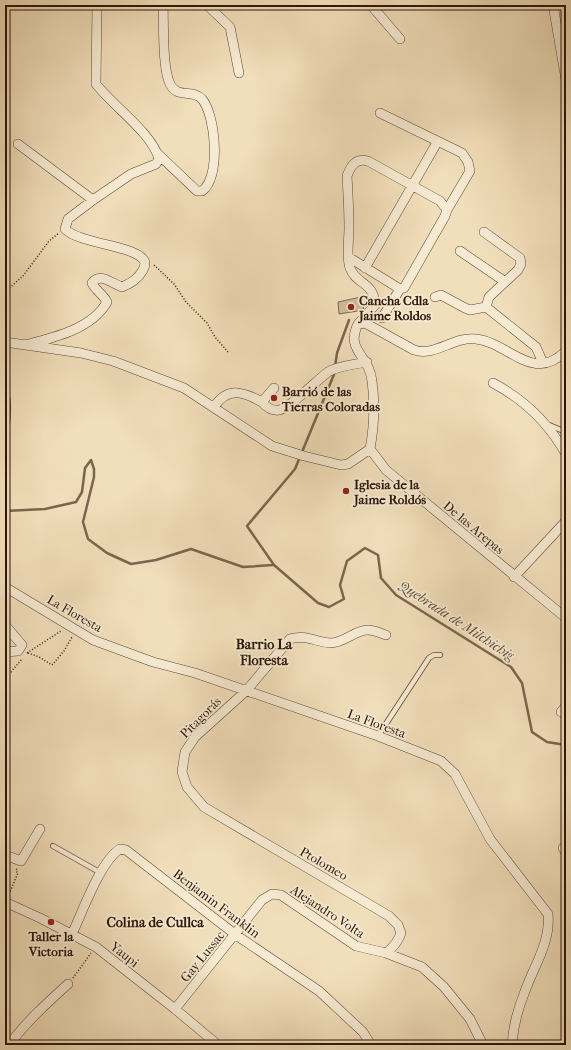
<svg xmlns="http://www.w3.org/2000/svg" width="571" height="1050" viewBox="0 0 571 1050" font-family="'IM FELL French Canon',serif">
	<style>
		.green { fill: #d0bc9c; stroke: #7f6952 }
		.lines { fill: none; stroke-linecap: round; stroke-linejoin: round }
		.stream { stroke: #7b654e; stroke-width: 2.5 }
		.lane-casing { stroke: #5f4834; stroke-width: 6 }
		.street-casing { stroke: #5f4834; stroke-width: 10 }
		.path { stroke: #2e1608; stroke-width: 1.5; stroke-dasharray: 1 2; stroke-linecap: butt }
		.lane { stroke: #f6ead2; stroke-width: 4.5 }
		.street { stroke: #f6ead2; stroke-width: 9 }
		.poi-dot { fill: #8f2418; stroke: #f6ead2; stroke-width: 1.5 }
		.labels { text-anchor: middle; stroke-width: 3.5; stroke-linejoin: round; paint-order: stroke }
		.poi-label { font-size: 13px; font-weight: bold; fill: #2e1608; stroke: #f6ead2; text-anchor: start }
		.street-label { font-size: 13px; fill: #2e1608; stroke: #f6ead2 }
		.water-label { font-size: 14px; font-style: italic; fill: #624b37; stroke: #f6ead2 }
		.neighbourhood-label { font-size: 14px; font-weight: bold; fill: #2e1608; stroke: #f6ead2 }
	</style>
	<rect width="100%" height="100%" fill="#f1deba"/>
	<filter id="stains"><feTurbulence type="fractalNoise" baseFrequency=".005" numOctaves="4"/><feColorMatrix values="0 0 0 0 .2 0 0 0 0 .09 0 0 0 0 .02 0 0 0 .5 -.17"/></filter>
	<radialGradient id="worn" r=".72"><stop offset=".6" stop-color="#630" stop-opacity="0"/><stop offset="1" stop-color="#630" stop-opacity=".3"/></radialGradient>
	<path class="green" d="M 361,297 L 364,310 L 339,314 L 338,302 Z"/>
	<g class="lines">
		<path class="stream" d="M 335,367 L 337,353 L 349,320
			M 335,372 L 295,469 L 247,526 L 274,565 L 318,603 L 329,607 L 344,599 L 340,585 L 347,561 L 365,548 L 378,555 L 381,578 L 396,595 L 511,667 L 522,683 L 532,732 L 547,742 L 566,745
			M 5,387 C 12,394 11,426 5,434
			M 5,511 L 45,509 L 76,502 L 82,492 L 85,468 L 91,460 L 94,469 L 94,477 L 83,522 L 88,539 L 107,553 L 131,564 L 156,560 L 191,549 L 243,567 L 273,565"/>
		<defs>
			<path id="lane" d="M 549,425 L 566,432
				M 378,736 L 429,658 L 434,655 L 440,655
				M 53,846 L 101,873"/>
			<path id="street" d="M 207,5 L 230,27 L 239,73
				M 371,5 L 400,39
				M 553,5 L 566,80
				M 380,113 L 462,153 L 468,162 L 470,171 L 447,210
				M 18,144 L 93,200
				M 157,153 L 197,191 L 202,191 C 221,178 216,116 202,99 C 193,89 177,99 170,84 C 162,67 164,25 163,5
				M 484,232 L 520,258 L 521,264 L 518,270 L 489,297 L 486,307 L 536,347 L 543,363
				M 460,251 L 504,281
				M 350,258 L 400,289 L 404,288 L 445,216 L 447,210 L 440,201 L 368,161 C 356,158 351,165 347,176 C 348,193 349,211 349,228 C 349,241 346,256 350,268 C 356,285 374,281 375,305 L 358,324
				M 365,268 L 435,146
				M 435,297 L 441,295 L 465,308 L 470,310 L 486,307
				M 382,318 L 400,289
				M 5,342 L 81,353 L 113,361 L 184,388 L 272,446 L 304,456 L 341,465 L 348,464 L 370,449
				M 25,345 C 53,338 92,329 107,302 C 103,294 95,290 92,283 C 100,272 111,283 122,287 C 131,283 138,279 143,270 C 145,266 146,262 143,259 C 131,245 80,244 65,229 L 68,219 L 93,200 L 131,174 L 156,164 L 159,159 C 152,133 113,106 96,84 L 97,5
				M 566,351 C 532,384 510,343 476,339 C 454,336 435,357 414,350 L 365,323 L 358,324 C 345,351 369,354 372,381 C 375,403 374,427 370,449 L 386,470 L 566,618
				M 493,383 C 525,400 548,422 566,454
				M 274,388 L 262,402 C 266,407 272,411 279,410 C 289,409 317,380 328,372 C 339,365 354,365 367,362
				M 214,407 C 228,386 244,392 262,402
				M 514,577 L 566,521
				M 5,587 L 93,640 L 153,662 L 195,673 L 378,736 L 441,761 L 455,774 L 490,839 L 548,914 C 551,943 533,967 524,994 C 518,1009 513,1028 512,1045
				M 5,625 L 22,645 L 18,651 L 5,652
				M 561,712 L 566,706
				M 566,847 L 563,848 L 566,853
				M 5,855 L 21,861 L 40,829
				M 5,902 L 40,918 L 96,947 L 175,1009 L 218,1045
				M 72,934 C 82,913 101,860 120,849 L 126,850 L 236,935 L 319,991 L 363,1032 L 371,1045
				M 386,953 C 394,947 398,942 401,933 L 398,925 L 389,916 L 204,807 L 187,787 L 182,772 L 185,752 L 195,737 L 246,691 L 290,639 C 303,634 317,642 330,643 C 345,643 354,630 368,630 C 374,630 380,633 386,635
				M 566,981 L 566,982
				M 175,1009 L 262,900 L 272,894 L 281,895 L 356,946 L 386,953 L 422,967 L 444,987 L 470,1019 L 483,1045
				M 9,1045 C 26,1022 47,1003 68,984"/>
		</defs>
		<use href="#lane" class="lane-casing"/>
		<use href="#street" class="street-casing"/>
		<path class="path" d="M 154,265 L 174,284 L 186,302 L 207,323 L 215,337 L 228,352
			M 5,292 L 23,276 L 49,241 L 59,233
			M 27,653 L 61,631
			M 28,653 L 39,657 L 52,665 L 64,651 L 72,637
			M 5,679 L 22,659
			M 9,894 L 18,873 L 16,871 L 17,868
			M 73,978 L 91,953"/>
		<use href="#lane" class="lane"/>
		<use href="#street" class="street"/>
	</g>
	<g class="poi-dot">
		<circle cx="351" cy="307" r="4"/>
		<circle cx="274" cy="398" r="4"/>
		<circle cx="346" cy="491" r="4"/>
		<circle cx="51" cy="922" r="4"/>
	</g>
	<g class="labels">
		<g class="poi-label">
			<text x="359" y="305">Cancha Cdla<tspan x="359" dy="15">Jaime Roldos</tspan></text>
			<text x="282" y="396">Barrió de las<tspan x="282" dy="15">Tierras Coloradas</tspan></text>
			<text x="354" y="489">Iglesia de la<tspan x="354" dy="15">Jaime Roldós</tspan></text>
			<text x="51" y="941" text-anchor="middle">Taller la<tspan x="51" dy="15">Victoria</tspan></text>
		</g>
		<g class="street-label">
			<text transform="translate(474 527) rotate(40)" y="5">De las Arepas</text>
			<text transform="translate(75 613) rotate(30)" y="5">La Floresta</text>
			<text transform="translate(200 717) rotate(-45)" y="5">Pitagorás</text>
			<text transform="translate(377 723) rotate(20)" y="5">La Floresta</text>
			<text transform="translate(324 863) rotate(30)" y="5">Ptolomeo</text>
			<text transform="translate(217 903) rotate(37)" y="5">Benjamin Franklin</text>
			<text transform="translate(328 911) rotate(33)" y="5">Alejandro Volta</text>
			<text transform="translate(125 954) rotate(38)" y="5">Yaupi</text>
			<text transform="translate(202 956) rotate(-51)" y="5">Gay Lussac</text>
		</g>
		<g class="water-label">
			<text transform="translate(457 620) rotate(33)" y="5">Quebrada de Milchichig</text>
		</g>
		<g class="neighbourhood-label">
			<text x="264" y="649">Barrio La<tspan x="264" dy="16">Floresta</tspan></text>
			<text x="155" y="927">Colina de Cullca</text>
		</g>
	</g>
	<rect width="571" height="1050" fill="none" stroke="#f1deba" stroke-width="20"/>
	<rect x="6" y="6" width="559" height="1038" fill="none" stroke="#2e1608" stroke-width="2"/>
	<rect x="10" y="10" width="551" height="1030" fill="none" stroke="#2e1608"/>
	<rect width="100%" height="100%" filter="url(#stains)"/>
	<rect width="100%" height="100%" fill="url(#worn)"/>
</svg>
